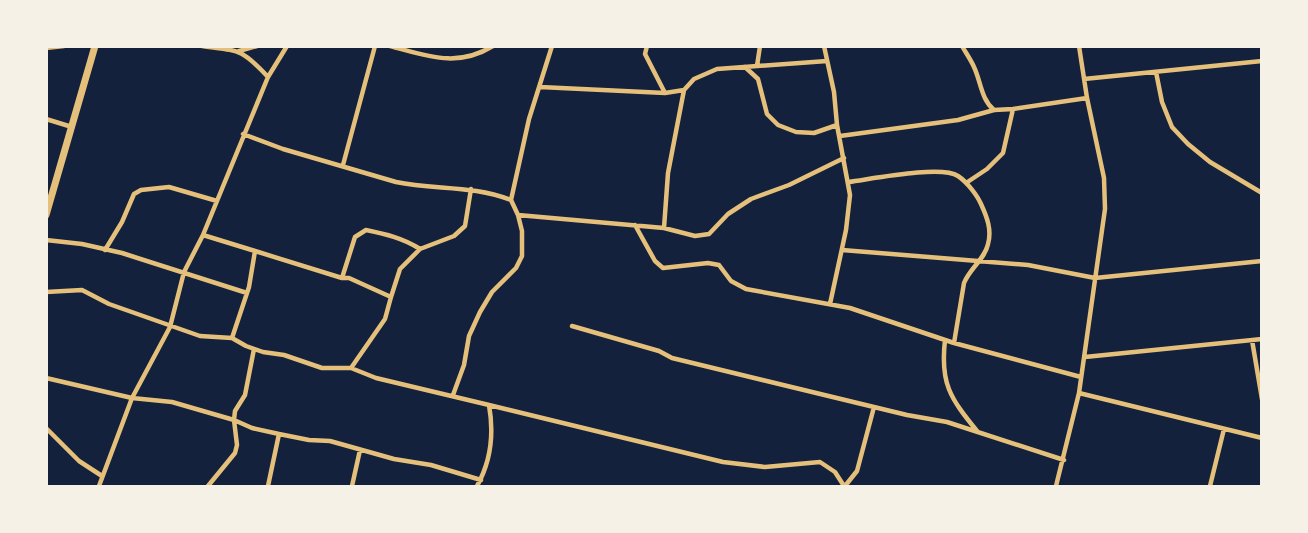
<svg xmlns="http://www.w3.org/2000/svg" width="1308" height="533" viewBox="0 0 1308 533" font-family="'Asap Condensed',sans-serif">
	<style>
		.lines { fill: none; stroke-linecap: round; stroke-linejoin: round }
		.minor { stroke: #e5c07b; stroke-width: 4.5 }
		.secondary { stroke: #e5c07b; stroke-width: 7 }
	</style>
	<rect width="100%" height="100%" fill="#14213d"/>
	<g class="lines">
		<path class="minor" d="M 202,46 C 239,51 241,48 268,77
			M 390,46 C 428,56 457,68 493,46
			M 647,46 L 645,54 L 665,93 L 684,90 L 694,79 L 717,69 L 827,61
			M 824,46 L 834,92 L 837,125 L 850,195 L 846,230 L 830,304
			M 962,46 C 966,53 971,60 974,67 C 981,82 981,99 994,110
			M 46,48 L 64,46
			M 239,51 L 257,46
			M 757,66 L 760,46
			M 745,67 L 758,79 L 767,114 L 778,125 L 796,132 L 814,133 L 837,125
			M 1156,72 L 1162,102 L 1172,127 L 1188,144 L 1210,162 L 1262,193
			M 1084,79 L 1262,61
			M 540,87 L 665,93
			M 46,119 L 72,127
			M 243,134 L 283,149 L 396,182 C 435,190 473,185 511,200
			M 840,136 L 958,120 L 994,110 L 1013,109 L 1087,98
			M 343,165 L 375,46
			M 849,182 C 872,179 941,165 958,176 C 967,182 977,195 981,204 C 987,217 992,230 988,244 C 985,259 970,268 964,283 L 954,343
			M 966,183 L 987,169 L 1003,153 L 1013,109
			M 518,215 L 664,228 L 695,236 L 709,234 L 728,214 L 751,199 L 789,185 L 844,158
			M 635,225 L 655,261 L 663,268 L 708,263 L 719,265 L 731,281 L 746,289 L 850,308 L 954,343 L 1081,377
			M 664,228 L 668,173 L 684,90
			M 46,240 L 82,244 L 122,253 L 247,293
			M 105,250 L 122,222 L 134,194 L 141,190 L 169,187 L 217,201
			M 842,250 L 1028,265 L 1095,278 L 1262,261
			M 255,251 L 342,278 L 355,237 L 366,230 C 385,234 403,238 420,249
			M 342,278 L 349,278 L 391,297 L 385,319 L 351,368
			M 46,292 L 82,290 L 109,304 L 200,336 L 232,338 L 246,346 L 263,352 L 284,355 L 322,368 L 351,368 L 376,378 L 489,405
			M 391,297 L 400,269 L 420,249 L 454,236 L 465,226 L 471,189
			M 572,326 L 659,351 L 672,358 L 907,415 L 947,422 L 1064,460
			M 232,338 L 249,287 L 255,251 L 203,235 L 268,77 L 287,46
			M 945,340 C 940,383 950,398 977,431
			M 1252,340 L 1262,399
			M 1085,357 L 1262,339
			M 46,378 L 132,398 L 170,327 L 184,272 L 203,235
			M 1079,393 L 1262,438
			M 453,395 L 464,365 L 469,336 L 480,312 L 492,292 L 516,268 L 522,256 L 522,231 L 518,215 L 511,200 L 529,119 L 552,46
			M 46,428 L 79,461 L 102,476
			M 99,486 L 132,398 L 172,402 L 234,420 L 235,411 L 245,395 L 254,349
			M 208,486 L 235,453 L 237,445 L 234,420 L 252,428 L 279,434
			M 268,486 L 279,434 L 309,440 L 330,441 L 394,459 L 431,465 L 481,480
			M 352,486 L 360,450
			M 477,486 C 491,461 494,433 489,405 L 723,462 L 765,467 L 820,462 L 835,472 L 844,486
			M 845,486 L 857,471 L 874,407
			M 1056,486 L 1079,393 L 1105,209 L 1104,178 L 1087,98 L 1079,46
			M 1210,486 L 1224,429"/>
		<path class="secondary" d="M 46,215 L 95,46"/>
	</g>
	<rect width="1308" height="533" fill="none" stroke="#f6f1e7" stroke-width="96"/>
</svg>
